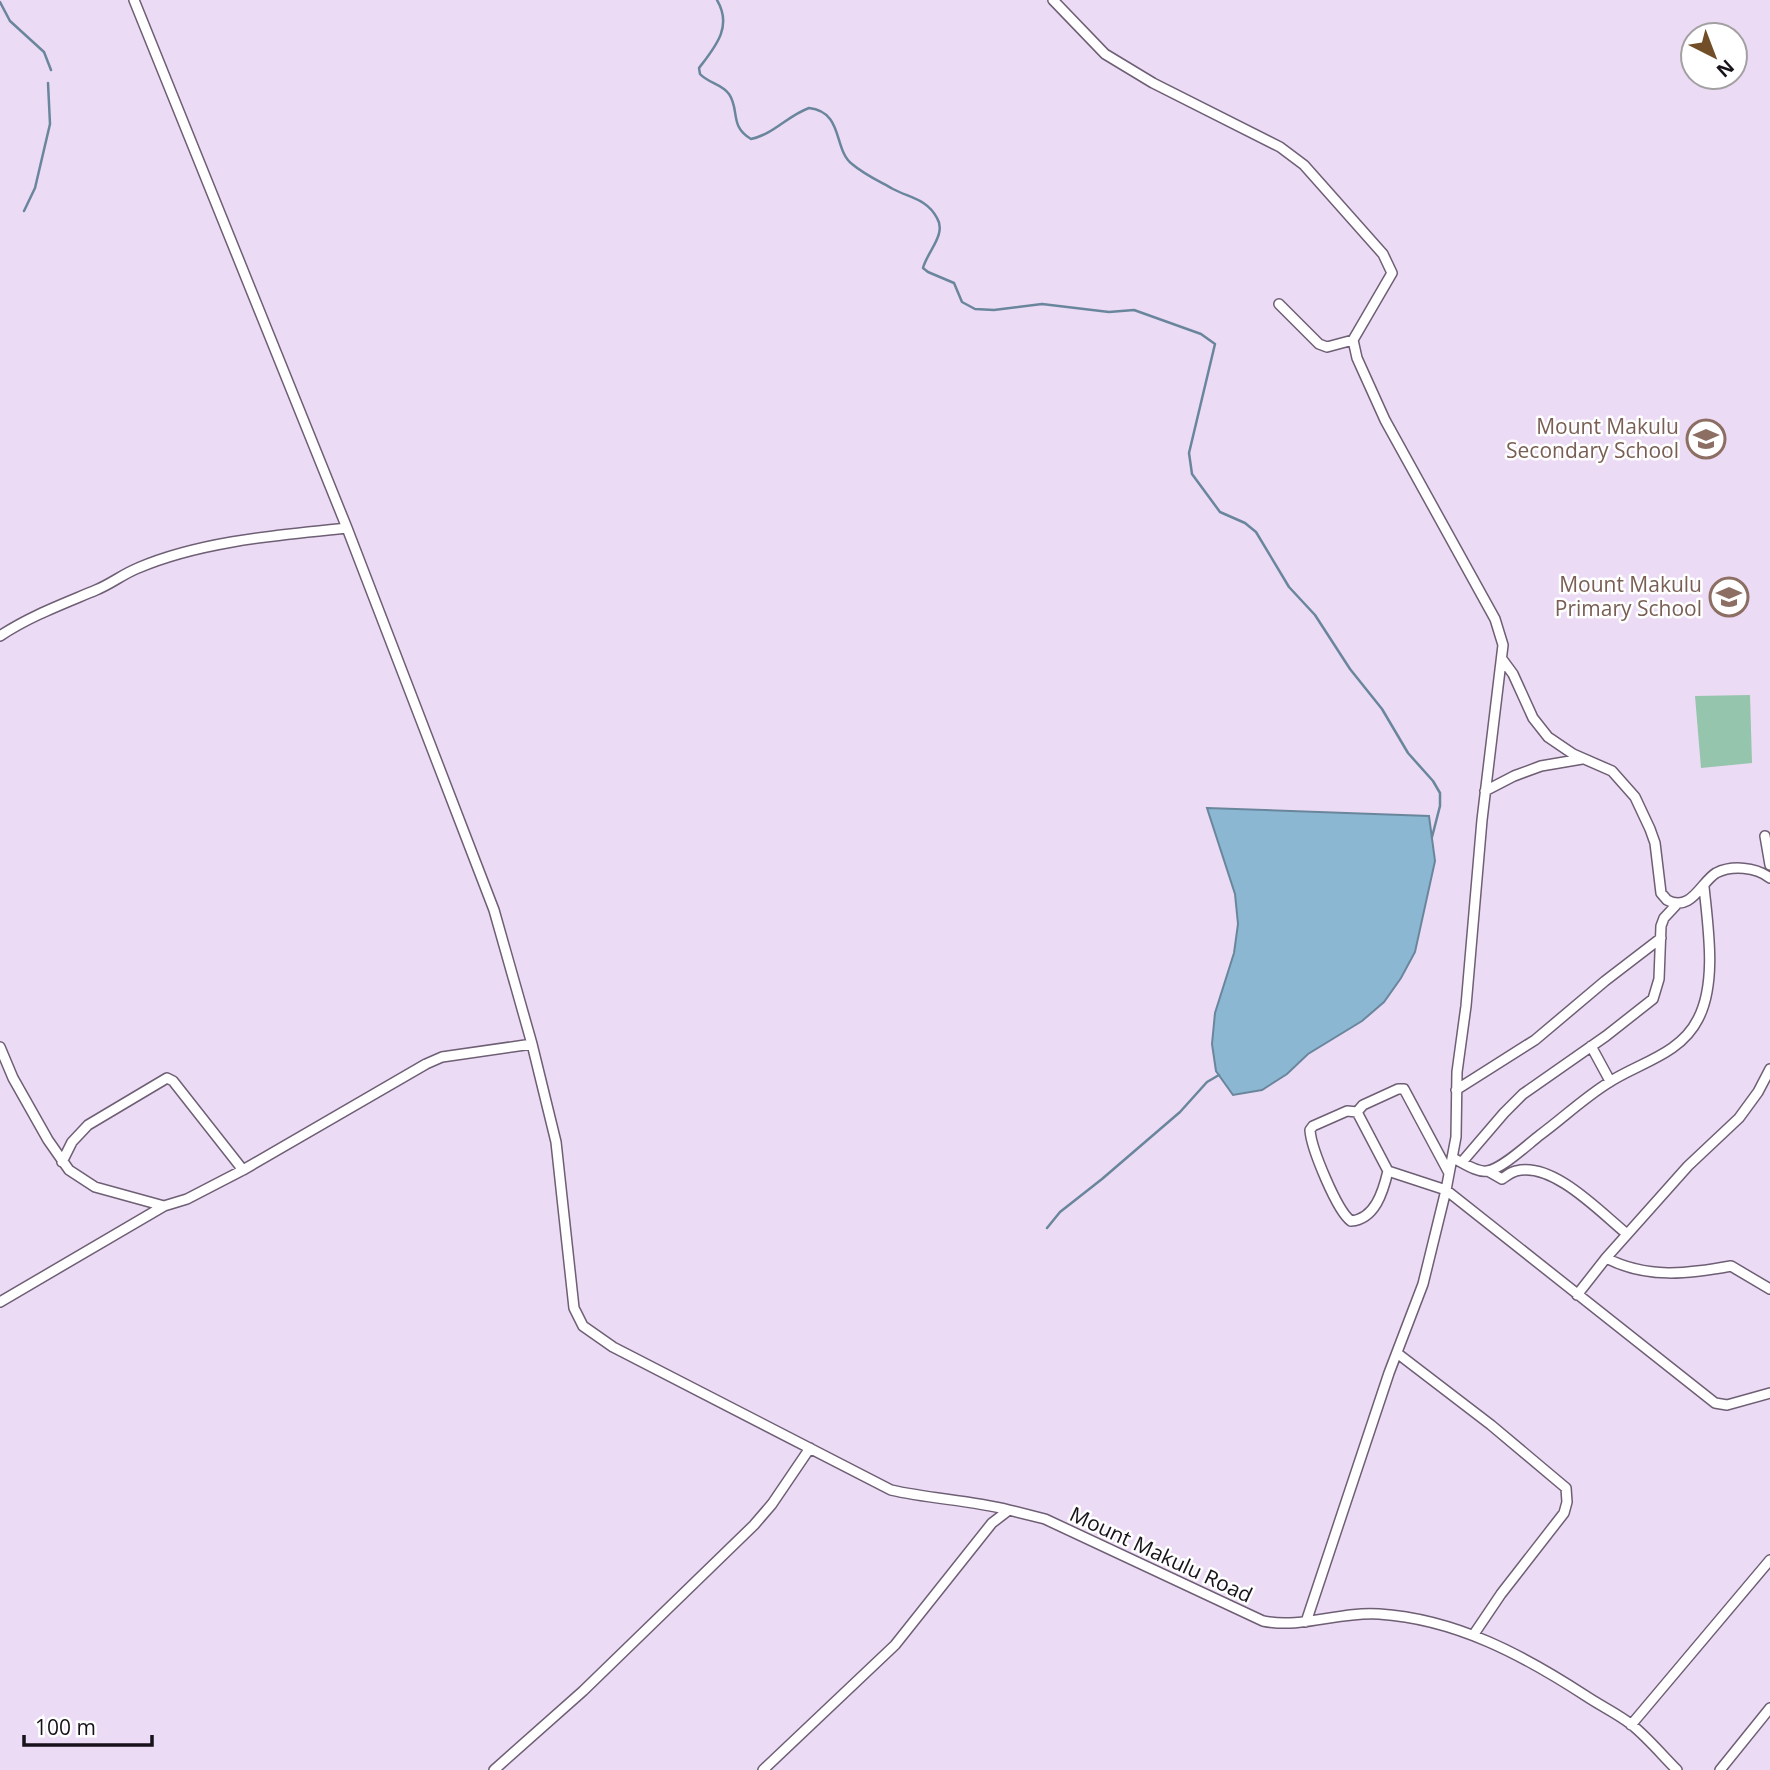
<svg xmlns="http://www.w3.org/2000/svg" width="1770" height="1770" viewBox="0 0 1770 1770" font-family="'Open Sans',sans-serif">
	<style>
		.green { fill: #95c5ad }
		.water { fill: #8cb7d3; stroke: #69869c; stroke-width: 2 }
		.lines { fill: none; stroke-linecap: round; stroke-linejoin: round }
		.stream { stroke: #69869c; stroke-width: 2.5 }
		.minor-casing { stroke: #6e5f75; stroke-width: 12 }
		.minor { stroke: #fff; stroke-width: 9 }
		.labels { text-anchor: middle; stroke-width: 5; stroke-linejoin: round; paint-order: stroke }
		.education-label { font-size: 21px; fill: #785e54; stroke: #fff; text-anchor: end }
		.street-label { font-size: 21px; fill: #18121a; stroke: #fff }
	</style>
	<rect width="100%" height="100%" fill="#ecdbf4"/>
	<path class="green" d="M 1750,695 L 1752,763 L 1701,768 L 1695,696 Z"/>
	<path class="water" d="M 1207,808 L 1429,816 L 1435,861 L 1415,952 L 1401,978 L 1384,1002 L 1362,1021 L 1308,1054 L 1287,1074 L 1262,1090 L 1233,1095 L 1216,1071 L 1212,1044 L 1215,1013 L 1234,953 L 1238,924 L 1235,894 Z"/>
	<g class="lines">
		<path class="stream" d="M 717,0 C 733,27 715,47 699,68 L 700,74 C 708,83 722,84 729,94 C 740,110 729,126 751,139 C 774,134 787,116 809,108 C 844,112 833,149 852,164 C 865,175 879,181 893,189 C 910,198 927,199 937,218 C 947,234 927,252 923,268 L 928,272 L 954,283 L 962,302 L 975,309 L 994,310 L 1042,304 L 1109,312 L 1134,310 L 1201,334 L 1215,344 L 1189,453 L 1192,474 L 1220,512 L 1245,523 L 1256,532 L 1289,587 L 1315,615 L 1350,669 L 1382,709 L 1408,753 L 1433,781 L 1440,793 L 1440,806 L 1432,837
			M 0,2 L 10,21 L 44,52 L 51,70
			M 24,211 L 35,188 L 50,124 L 48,83
			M 1047,1228 L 1060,1212 L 1102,1179 L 1180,1112 L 1207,1082 L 1219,1075"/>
		<defs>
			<path id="minor" d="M 134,0 L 347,528 L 494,910 L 532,1044 L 556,1142 L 574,1308 L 583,1326 L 613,1347 L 891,1490 C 930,1499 970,1500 1009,1510
				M 1053,0 L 1105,54 L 1153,83 L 1280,147 L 1304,165 L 1383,254 L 1392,273 L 1353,340 L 1357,358 L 1385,420 L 1495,619 L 1503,645 L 1482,820 L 1466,1006 L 1457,1072 L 1456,1137 L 1446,1190 L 1423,1284 L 1389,1373 L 1306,1622
				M 1279,304 L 1319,344 L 1327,347 L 1353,340
				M 0,636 C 30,616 63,604 96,590 C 111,584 123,574 138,568 C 201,541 279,535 347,528
				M 1502,659 L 1513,674 L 1533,718 L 1548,737 L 1573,754 L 1612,771 L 1635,797 L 1650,829 L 1655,843 L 1661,893 L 1667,900 C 1691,913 1701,882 1716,873 C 1732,865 1756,867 1770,878
				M 1485,791 L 1514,776 L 1541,766 L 1582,759
				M 1765,836 L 1770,865
				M 1591,1046 L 1610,1081
				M 0,1047 L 13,1078 L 48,1140 L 69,1170 L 95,1187 L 164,1206 L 187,1199 L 243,1170 L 426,1064 L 442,1057 L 532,1044
				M 1456,1090 L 1535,1040 L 1605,981 L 1661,938
				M 1357,1112 L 1363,1105 L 1398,1089 L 1404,1089 L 1449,1173
				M 1453,1158 C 1462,1162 1477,1173 1487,1171 C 1502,1169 1527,1145 1540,1135 C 1563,1118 1584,1098 1608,1083 C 1638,1063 1680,1055 1698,1019 C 1717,983 1708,927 1704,887
				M 62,1162 L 72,1142 L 88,1125 L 167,1078 L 173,1081 L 243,1170
				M 1462,1162 L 1504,1113 L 1523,1094 L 1606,1036 L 1653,999 L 1659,979 L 1661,926 L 1664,918 L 1678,903
				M 1388,1171 C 1383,1192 1375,1219 1351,1221 C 1337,1211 1311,1148 1310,1130 L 1313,1126 L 1347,1111 L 1357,1112 L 1388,1171 L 1446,1190 L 1715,1403 L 1727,1405 L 1770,1393
				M 1488,1171 L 1502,1179 C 1506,1176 1511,1172 1516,1171 C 1553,1161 1601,1213 1627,1234
				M 1606,1258 C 1647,1279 1688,1274 1731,1266 L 1770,1289
				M 1577,1295 L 1606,1258 L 1688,1166 L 1739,1118 L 1758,1092 L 1770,1069
				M 0,1302 L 164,1206
				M 1397,1353 L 1491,1425 L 1566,1488 L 1567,1502 L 1564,1513 L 1501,1594 L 1474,1634
				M 1631,1725 L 1770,1560
				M 494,1770 L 583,1691 L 754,1525 L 772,1504 L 810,1448
				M 763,1770 L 895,1645 L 992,1523 L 1009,1510 L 1045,1519 L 1263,1621 C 1302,1629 1340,1611 1379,1614 C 1456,1619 1523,1655 1586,1696 C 1601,1706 1618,1714 1632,1725 C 1648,1738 1662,1755 1677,1770
				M 1720,1770 L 1770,1708"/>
		</defs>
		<use href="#minor" class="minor-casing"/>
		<use href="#minor" class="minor"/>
	</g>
	<defs>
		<symbol id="school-ring" viewBox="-11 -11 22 22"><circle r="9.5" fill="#fff" stroke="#8d6e63" stroke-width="1.5"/><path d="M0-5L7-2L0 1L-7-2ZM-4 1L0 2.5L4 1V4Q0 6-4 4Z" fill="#8d6e63"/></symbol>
	</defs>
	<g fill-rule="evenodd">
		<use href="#school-ring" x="1684" y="417" width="44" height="44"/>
		<use href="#school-ring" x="1707" y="575" width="44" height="44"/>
	</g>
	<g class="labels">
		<g class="education-label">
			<text x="1679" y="434">Mount Makulu<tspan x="1679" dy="24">Secondary School</tspan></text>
			<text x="1702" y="592">Mount Makulu<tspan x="1702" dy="24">Primary School</tspan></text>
		</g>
		<g class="street-label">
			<text transform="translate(1161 1555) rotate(25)" y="7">Mount Makulu Road</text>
		</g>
	</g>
	<g transform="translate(1714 56) rotate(138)"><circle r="33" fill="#ffffff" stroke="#a3a0a3" stroke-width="2"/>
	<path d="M0-5L12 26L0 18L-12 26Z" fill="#714e27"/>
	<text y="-10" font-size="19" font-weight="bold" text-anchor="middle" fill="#18121a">N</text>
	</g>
	<path d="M24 1735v10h128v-10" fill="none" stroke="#18121a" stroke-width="3.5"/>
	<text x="35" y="1735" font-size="21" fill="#18121a" stroke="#ffffff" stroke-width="5" paint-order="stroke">100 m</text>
</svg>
